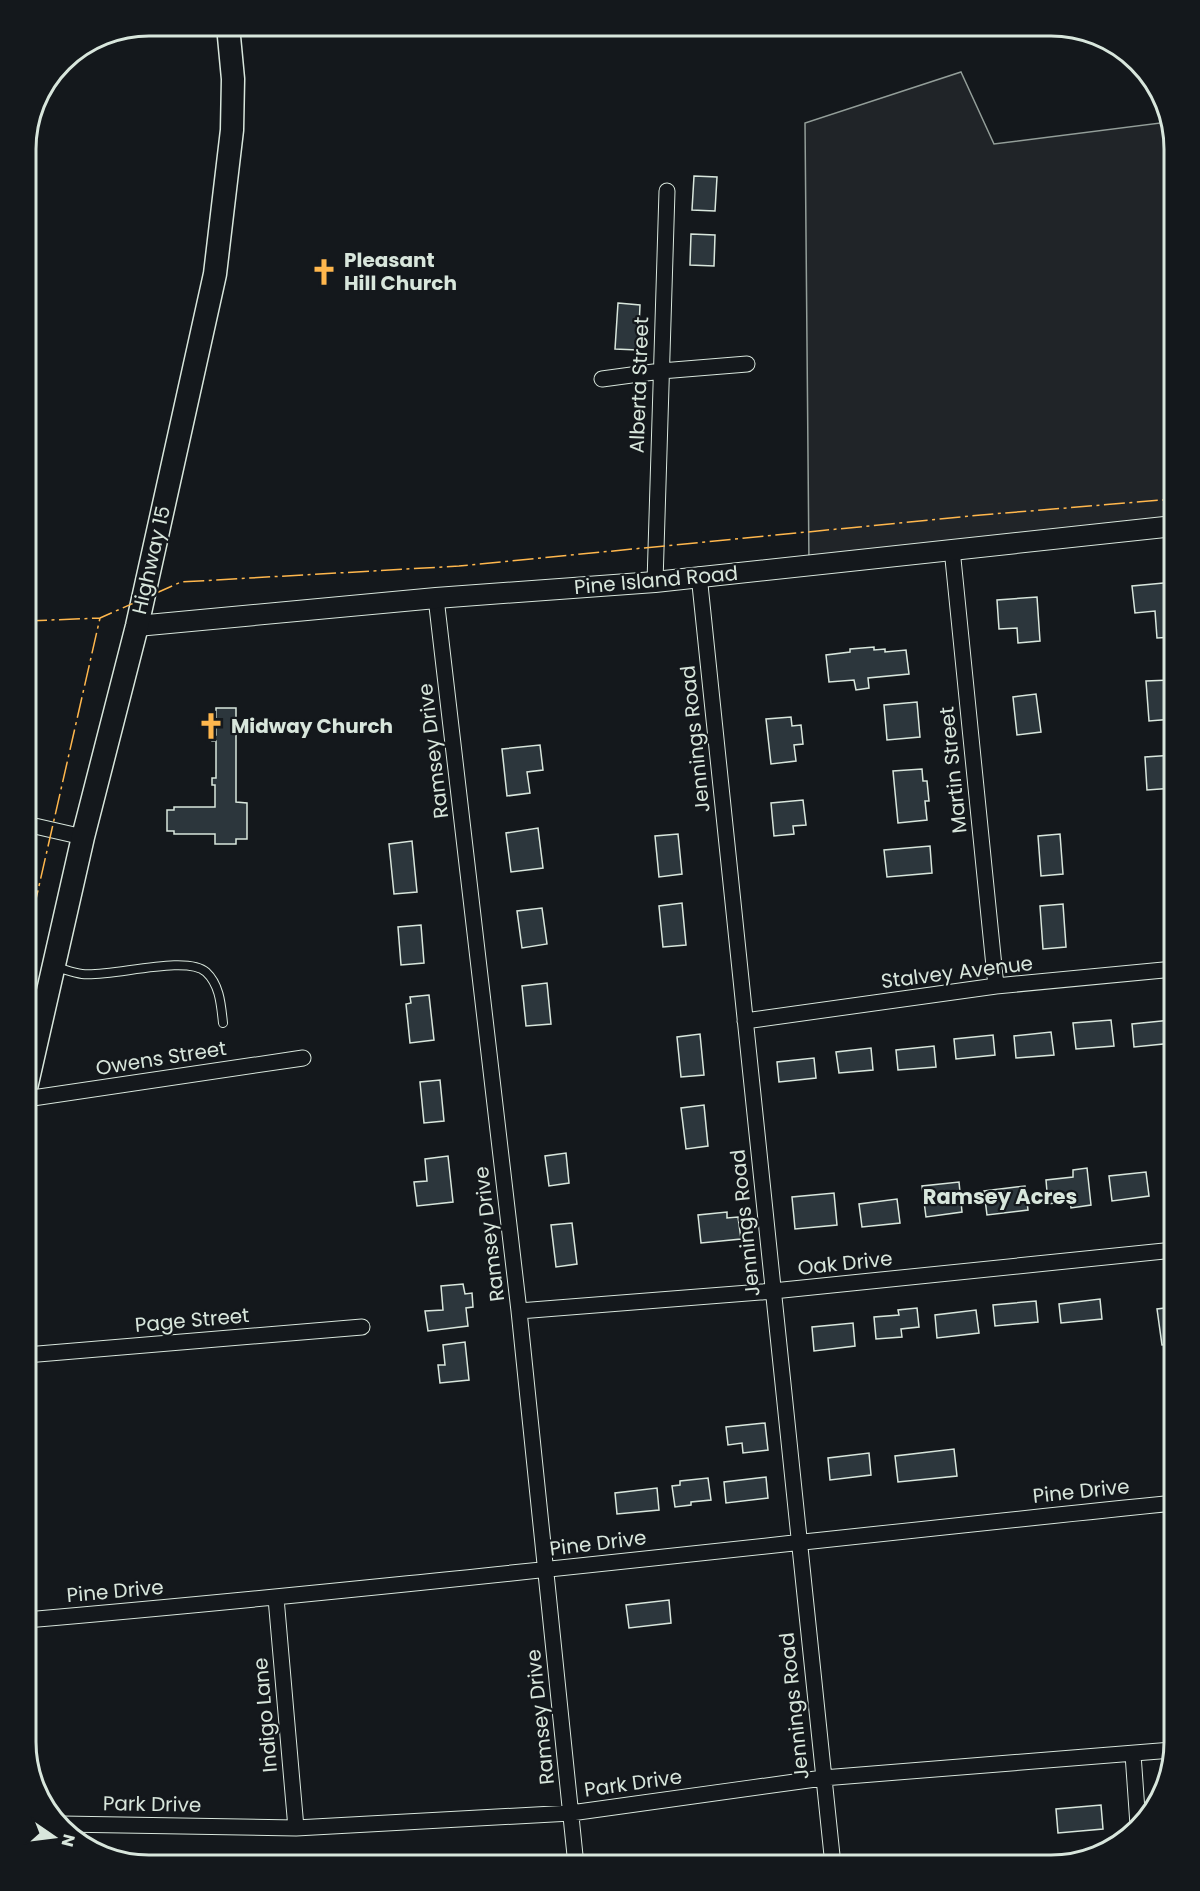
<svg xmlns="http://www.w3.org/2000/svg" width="1200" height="1891" viewBox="0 0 1200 1891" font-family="Poppins,sans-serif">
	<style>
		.green { fill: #202428; stroke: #939e99; stroke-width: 1.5 }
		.building { fill: #2c363c; stroke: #d8e6dc; stroke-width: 1.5 }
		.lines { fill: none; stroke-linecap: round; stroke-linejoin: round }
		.service-casing { stroke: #d8e6dc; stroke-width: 10 }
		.minor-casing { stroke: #d8e6dc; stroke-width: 17 }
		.tertiary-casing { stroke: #d8e6dc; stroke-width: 22 }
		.secondary-casing { stroke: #d8e6dc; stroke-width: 25 }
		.service { stroke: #14181c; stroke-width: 8 }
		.minor { stroke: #14181c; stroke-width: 15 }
		.tertiary { stroke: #14181c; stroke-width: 20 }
		.secondary { stroke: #14181c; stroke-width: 22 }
		.power { stroke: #ffb74d; stroke-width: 1.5; stroke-dasharray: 21 4.5 3 4.5; stroke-linecap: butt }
		.labels { text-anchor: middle; stroke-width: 4.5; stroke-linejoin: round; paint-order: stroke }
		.poi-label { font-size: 20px; font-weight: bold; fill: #d8e6dc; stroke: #14181c; text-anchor: start }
		.street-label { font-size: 20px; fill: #d8e6dc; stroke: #14181c }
		.neighbourhood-label { font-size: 21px; font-weight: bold; fill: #d8e6dc; stroke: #14181c }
		.rim { fill: none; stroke: #d8e6dc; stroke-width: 3 }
	</style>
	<rect width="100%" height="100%" fill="#14181c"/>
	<path class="green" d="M 961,72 L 994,144 L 1168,122 L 1174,149 L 1174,526 L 809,565 L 805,123 Z"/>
	<path class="building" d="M 694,176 L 717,177 L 715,211 L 692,210 Z
		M 691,234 L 715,235 L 714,266 L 690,265 Z
		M 618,303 L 640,305 L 638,350 L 615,349 Z
		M 1174,582 L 1174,637 L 1157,638 L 1155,611 L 1135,613 L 1132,586 Z
		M 1037,597 L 1040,641 L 1018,643 L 1017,628 L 999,629 L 997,600 Z
		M 874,647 L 874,650 L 885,649 L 885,652 L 906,650 L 909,674 L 868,678 L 869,688 L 856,690 L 854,680 L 829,682 L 826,655 L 850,652 L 850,649 Z
		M 1170,680 L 1173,719 L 1149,721 L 1146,681 Z
		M 1036,694 L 1041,732 L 1017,735 L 1013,697 Z
		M 917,702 L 920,737 L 887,740 L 884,705 Z
		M 216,708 L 236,708 L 236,802 L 247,803 L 247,839 L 236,839 L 236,844 L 215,844 L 215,834 L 174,834 L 174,831 L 167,831 L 167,810 L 174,810 L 174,807 L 215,807 L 215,785 L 212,785 L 212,778 L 216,778 L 216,741 L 212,741 L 212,735 L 216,735 Z
		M 791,717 L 792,726 L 801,725 L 803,744 L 794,745 L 796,761 L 771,764 L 766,719 Z
		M 540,745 L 543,770 L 527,772 L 530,793 L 507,796 L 502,749 Z
		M 1174,755 L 1174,788 L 1147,790 L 1145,757 Z
		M 922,769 L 923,781 L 927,781 L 929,801 L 925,801 L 927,820 L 898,823 L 893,771 Z
		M 803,800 L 806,825 L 793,826 L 794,834 L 774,836 L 771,803 Z
		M 538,828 L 543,868 L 511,872 L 506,833 Z
		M 678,834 L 682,874 L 659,877 L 655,836 Z
		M 1060,834 L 1063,874 L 1041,876 L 1038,836 Z
		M 412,841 L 417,892 L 394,894 L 389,844 Z
		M 930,846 L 932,873 L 887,877 L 884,850 Z
		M 682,903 L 686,945 L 663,947 L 659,906 Z
		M 1063,904 L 1066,947 L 1043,949 L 1040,906 Z
		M 542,908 L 547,944 L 522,948 L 517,911 Z
		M 421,925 L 424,963 L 401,965 L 398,927 Z
		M 547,983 L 551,1024 L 526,1026 L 522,986 Z
		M 429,995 L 434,1040 L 410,1043 L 406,1004 L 411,1003 L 410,997 Z
		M 1111,1020 L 1114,1046 L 1076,1049 L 1073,1023 Z
		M 1171,1020 L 1173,1043 L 1134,1047 L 1132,1024 Z
		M 1051,1032 L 1054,1055 L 1016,1058 L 1014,1036 Z
		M 700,1034 L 704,1075 L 681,1077 L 677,1037 Z
		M 993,1035 L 995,1055 L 956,1059 L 954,1039 Z
		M 934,1046 L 936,1067 L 898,1070 L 896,1050 Z
		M 871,1048 L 873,1070 L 839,1073 L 836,1052 Z
		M 814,1058 L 816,1078 L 779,1082 L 777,1062 Z
		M 440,1080 L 444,1121 L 424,1123 L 420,1082 Z
		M 704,1105 L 708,1146 L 686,1149 L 681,1108 Z
		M 566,1153 L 569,1183 L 549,1186 L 545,1156 Z
		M 448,1156 L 453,1202 L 417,1206 L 414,1182 L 427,1181 L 425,1159 Z
		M 1087,1168 L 1091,1205 L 1071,1208 L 1070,1201 L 1048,1204 L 1046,1180 L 1073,1177 L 1073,1170 Z
		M 1146,1172 L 1149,1196 L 1112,1201 L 1109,1176 Z
		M 959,1182 L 962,1212 L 926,1217 L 922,1186 Z
		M 1025,1186 L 1028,1210 L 987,1215 L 984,1191 Z
		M 834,1193 L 837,1225 L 795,1229 L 792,1197 Z
		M 897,1199 L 900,1223 L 862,1227 L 859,1204 Z
		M 727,1212 L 727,1218 L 738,1217 L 741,1239 L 701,1243 L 698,1215 Z
		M 572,1223 L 577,1264 L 556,1267 L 551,1225 Z
		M 463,1284 L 465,1294 L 472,1293 L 473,1307 L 466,1308 L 468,1326 L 428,1331 L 425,1311 L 443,1310 L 441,1286 Z
		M 1100,1299 L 1102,1319 L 1061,1323 L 1059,1304 Z
		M 1036,1301 L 1038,1322 L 995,1326 L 993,1305 Z
		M 1173,1307 L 1174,1344 L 1162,1345 L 1157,1309 Z
		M 917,1308 L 919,1327 L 901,1329 L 902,1337 L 876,1339 L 874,1317 L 899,1315 L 898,1310 Z
		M 976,1310 L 979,1333 L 937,1338 L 935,1315 Z
		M 853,1323 L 855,1346 L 814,1351 L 812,1327 Z
		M 465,1342 L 469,1380 L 440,1383 L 438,1365 L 445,1365 L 443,1345 Z
		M 765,1423 L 768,1450 L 743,1453 L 742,1443 L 728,1445 L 726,1427 Z
		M 954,1449 L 957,1476 L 898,1482 L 895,1456 Z
		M 869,1453 L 871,1475 L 830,1480 L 828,1458 Z
		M 766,1477 L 768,1498 L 726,1503 L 724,1482 Z
		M 708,1478 L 711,1500 L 691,1502 L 691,1505 L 675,1507 L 672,1486 L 680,1485 L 680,1481 Z
		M 657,1488 L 659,1510 L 617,1514 L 615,1493 Z
		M 669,1600 L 671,1623 L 629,1628 L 626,1605 Z
		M 1101,1805 L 1103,1829 L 1058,1833 L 1056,1809 Z"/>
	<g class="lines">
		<defs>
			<path id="service" d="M 55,967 C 64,969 73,973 82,974 C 109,978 186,954 206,972 C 220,985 221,1005 223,1023"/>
			<path id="minor" d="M 602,379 L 661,371 L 747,364
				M 952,549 L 996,986
				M 699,575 L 833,1865
				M 655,582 L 667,191
				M 436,598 L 519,1311 L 576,1865
				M 26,824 L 83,837
				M 745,1021 L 996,986 L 1174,969
				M 26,1099 L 303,1058
				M 519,1311 L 773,1291 L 1174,1250
				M 26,1355 L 362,1327
				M 276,1598 L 296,1828
				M 26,1620 C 409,1587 791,1542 1174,1503
				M 1133,1754 L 1138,1825
				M 62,1824 L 296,1828 L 571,1813 L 823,1778 L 1172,1750"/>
			<path id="tertiary" d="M 137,626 L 436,598 L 655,582 L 1174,526"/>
			<path id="secondary" d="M 26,1088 L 83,837 L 137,626 L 215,274 L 232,130 L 233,79 L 228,26"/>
		</defs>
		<use href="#service" class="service-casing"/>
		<use href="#minor" class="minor-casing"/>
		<use href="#tertiary" class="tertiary-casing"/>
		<use href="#secondary" class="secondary-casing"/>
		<use href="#service" class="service"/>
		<use href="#minor" class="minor"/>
		<use href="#tertiary" class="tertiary"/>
		<use href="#secondary" class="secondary"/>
		<path class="power" d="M 26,621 L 100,618 L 181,582 L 459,566 L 981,515 L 1174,499
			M 26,943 L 100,618"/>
	</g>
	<defs>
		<symbol id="church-bare" viewBox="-9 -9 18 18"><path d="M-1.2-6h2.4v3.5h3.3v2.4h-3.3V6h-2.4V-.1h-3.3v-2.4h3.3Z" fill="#ffb74d" stroke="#14181c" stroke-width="2.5" paint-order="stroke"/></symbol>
	</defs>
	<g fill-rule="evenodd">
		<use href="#church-bare" x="305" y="253" width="38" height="38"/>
		<use href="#church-bare" x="192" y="707" width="38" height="38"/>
	</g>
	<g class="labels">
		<g class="poi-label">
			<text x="344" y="267">Pleasant<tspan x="344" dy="23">Hill Church</tspan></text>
			<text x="231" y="733">Midway Church</text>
		</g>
		<g class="street-label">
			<text transform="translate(639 385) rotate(-88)" y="7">Alberta Street</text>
			<text transform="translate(151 560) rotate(-77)" y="7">Highway 15</text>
			<text transform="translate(656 580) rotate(-5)" y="7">Pine Island Road</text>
			<text transform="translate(695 739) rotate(-96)" y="7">Jennings Road</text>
			<text transform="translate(433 751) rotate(-97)" y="7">Ramsey Drive</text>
			<text transform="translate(953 770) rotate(-96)" y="7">Martin Street</text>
			<text transform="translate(957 972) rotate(-7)" y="7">Stalvey Avenue</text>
			<text transform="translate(161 1058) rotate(-9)" y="7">Owens Street</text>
			<text transform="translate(745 1223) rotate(-96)" y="7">Jennings Road</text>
			<text transform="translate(489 1234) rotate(-97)" y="7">Ramsey Drive</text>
			<text transform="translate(845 1263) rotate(-6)" y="7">Oak Drive</text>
			<text transform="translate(192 1320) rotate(-5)" y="7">Page Street</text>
			<text transform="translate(1081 1491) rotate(-6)" y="7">Pine Drive</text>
			<text transform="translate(598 1543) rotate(-7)" y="7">Pine Drive</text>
			<text transform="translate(115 1591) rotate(-5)" y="7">Pine Drive</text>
			<text transform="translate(794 1706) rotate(-96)" y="7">Jennings Road</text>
			<text transform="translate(265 1715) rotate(-95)" y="7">Indigo Lane</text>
			<text transform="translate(540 1717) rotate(-96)" y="7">Ramsey Drive</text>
			<text transform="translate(633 1783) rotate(-8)" y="7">Park Drive</text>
			<text transform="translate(152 1804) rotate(1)" y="7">Park Drive</text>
		</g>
		<g class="neighbourhood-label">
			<text x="1000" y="1204">Ramsey Acres</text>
		</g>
	</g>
	<path d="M0 0H1200V1891H0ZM149 36H1051A113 113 0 0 1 1164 149V1742A113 113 0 0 1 1051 1855H149A113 113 0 0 1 36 1742V149A113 113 0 0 1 149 36Z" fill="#14181c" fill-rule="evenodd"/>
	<path class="rim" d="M149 36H1051A113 113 0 0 1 1164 149V1742A113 113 0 0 1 1051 1855H149A113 113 0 0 1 36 1742V149A113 113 0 0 1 149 36Z"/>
	<g transform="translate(54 1837) rotate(104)" stroke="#14181c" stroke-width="4.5" paint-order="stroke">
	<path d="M0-4.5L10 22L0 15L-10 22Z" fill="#d8e6dc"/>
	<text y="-9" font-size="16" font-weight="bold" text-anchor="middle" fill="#d8e6dc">N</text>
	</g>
</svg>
